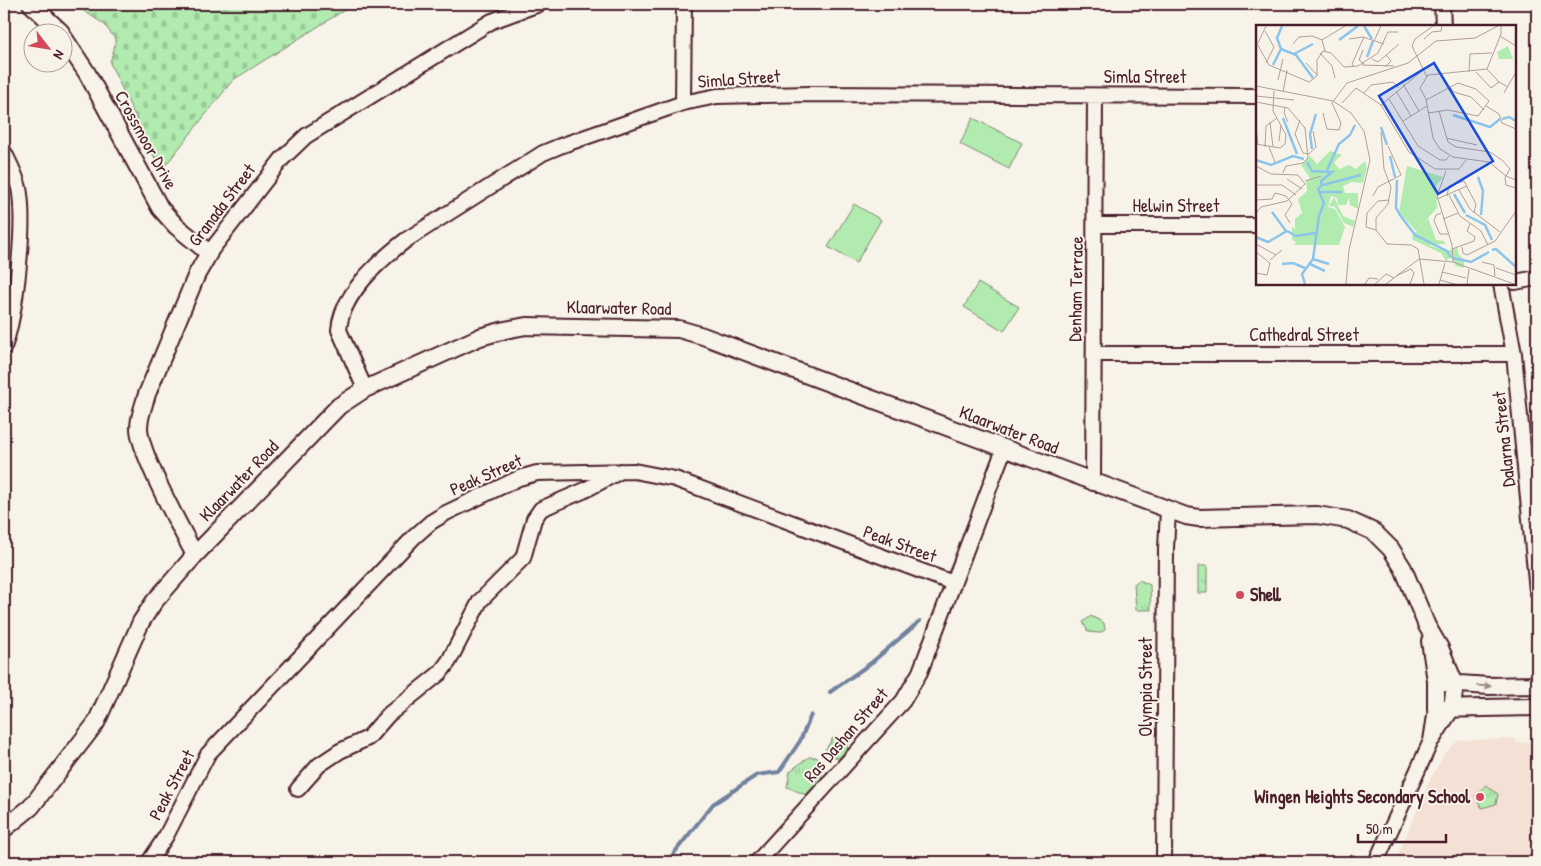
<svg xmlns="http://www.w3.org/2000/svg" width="1541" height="866" viewBox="0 0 1541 866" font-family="'Patrick Hand',sans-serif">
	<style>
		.built { fill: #f4e0d4 }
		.grass { fill: url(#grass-tufts); stroke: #7e856e }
		.cemetery { fill: url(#cemetery-stones); stroke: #7e856e }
		.pitch { fill: #b1ebb0; stroke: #7e856e }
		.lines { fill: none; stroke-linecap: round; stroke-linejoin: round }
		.stream { stroke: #72829e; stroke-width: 4 }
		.minor-casing { stroke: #4a1f2b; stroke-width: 18 }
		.tertiary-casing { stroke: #4a1f2b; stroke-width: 20 }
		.minor { stroke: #f7f3e8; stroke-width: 14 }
		.tertiary { stroke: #f7f3e8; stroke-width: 16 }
		.oneway { fill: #a0898a }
		.poi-dot { fill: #d1495b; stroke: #f7f3e8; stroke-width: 2 }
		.labels { text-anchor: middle; stroke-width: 4; stroke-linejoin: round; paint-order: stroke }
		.street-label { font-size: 18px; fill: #4a1f2b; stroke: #f7f3e8 }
		.poi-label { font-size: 18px; font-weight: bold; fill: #4a1f2b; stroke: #f7f3e8; text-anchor: start }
		.inset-river { fill: none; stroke: #8dc4eb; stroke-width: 2.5 }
		.inset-road { fill: none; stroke: #b29e9c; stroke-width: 1 }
		.view { fill: #1d4ed8; fill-opacity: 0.15; stroke: #1d4ed8; stroke-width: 2.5 }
		.inset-edge { fill: none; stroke: #4a1f2b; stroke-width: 2.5 }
	</style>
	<defs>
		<pattern id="grass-tufts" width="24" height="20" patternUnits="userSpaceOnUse" patternTransform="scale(1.25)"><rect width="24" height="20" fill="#b1ebb0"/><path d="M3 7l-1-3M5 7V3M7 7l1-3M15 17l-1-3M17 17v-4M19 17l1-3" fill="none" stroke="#9ac998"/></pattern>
		<pattern id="cemetery-stones" width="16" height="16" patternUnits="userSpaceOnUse" patternTransform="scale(1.25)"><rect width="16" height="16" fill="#b1ebb0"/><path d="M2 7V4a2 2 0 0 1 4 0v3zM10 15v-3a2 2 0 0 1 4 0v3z" fill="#9ac998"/></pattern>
	</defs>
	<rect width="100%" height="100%" fill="#f7f3e8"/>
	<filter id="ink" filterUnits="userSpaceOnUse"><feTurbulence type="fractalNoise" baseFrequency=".02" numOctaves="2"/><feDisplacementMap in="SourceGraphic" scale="10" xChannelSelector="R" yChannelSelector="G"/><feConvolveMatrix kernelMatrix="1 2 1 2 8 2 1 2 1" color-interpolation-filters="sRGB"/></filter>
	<g filter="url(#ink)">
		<path class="built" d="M 1516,739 L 1516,743 L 1537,742 L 1537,862 L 1395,862 L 1430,780 L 1445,753 L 1459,740 Z"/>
		<path class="grass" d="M 1207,566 L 1207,593 L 1198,593 L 1198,566 Z
			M 1139,580 L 1150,585 L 1151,610 L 1136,610 L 1134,584 Z
			M 1091,616 L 1104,623 L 1105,630 L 1099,633 L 1088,632 L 1083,622 Z
			M 833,738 L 845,740 L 848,748 L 839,758 L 830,756 L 825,750 Z
			M 809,757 L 816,757 L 825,764 L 821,778 L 806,795 L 787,787 L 790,771 Z
			M 1486,785 L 1498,794 L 1496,804 L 1482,808 L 1475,796 Z"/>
		<path class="cemetery" d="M 73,4 L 354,4 L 233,80 L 161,171 L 110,63 L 116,40 L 104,24 Z"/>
		<path class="pitch" d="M 973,118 L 1022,143 L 1009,169 L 960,144 Z
			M 854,204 L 881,220 L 856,263 L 828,247 Z
			M 978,283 L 1019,307 L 1004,331 L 964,307 Z"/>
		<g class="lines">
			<path class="stream" d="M 830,692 L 871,663 L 920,621
				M 667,862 L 713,804 L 757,775 L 779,772 L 800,741 L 811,715"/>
			<defs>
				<path id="minor" d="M 1442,4 L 1443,26
					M 683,103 L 684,4
					M 4,152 C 10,164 16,175 19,188 C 26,223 16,314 4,347
					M 1095,225 L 1257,225
					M 209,253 L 282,159 L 306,136 L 492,21 L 539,4
					M 1515,282 L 1537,278
					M 1501,284 L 1514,354 L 1537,591
					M 1094,354 L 1514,354
					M 365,389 L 339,330 C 341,295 380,260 406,240 L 543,153 L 560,146 L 683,103 L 717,96 L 810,94 L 1257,96
					M 1093,483 L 1095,96
					M 1433,739 L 1452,709
					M 298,789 L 319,765 L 340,751 L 368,738 L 388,715 L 440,673 L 449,661 L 480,601 L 523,558 L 534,519 L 541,509 L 583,491 L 621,471
					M 149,862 L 166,836 L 208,754 L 414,537 L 431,522 L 446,513 L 519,478 L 537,473 L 634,471 L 675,479 L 953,583
					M 757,862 L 903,701 L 920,672 L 1004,449
					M 1164,862 L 1166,548 L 1168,511
					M 1376,862 L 1431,741 L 1436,709"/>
				<path id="tertiary" d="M 31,4 L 61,32
					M 62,35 L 87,73 L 160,208 L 176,226 L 209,253 L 197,274 L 147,394 C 144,405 139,416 139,428 C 139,452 182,531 195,555
					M 1430,641 L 1436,681 L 1436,709 L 1537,707
					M 1445,683 L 1489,686 L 1537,685
					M 4,829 L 31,807 L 96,723 L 141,622 L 154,602 L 195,555 L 339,406 L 365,389 L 480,337 L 505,330 L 526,326 L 679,329 L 703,336 L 1186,516 L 1199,518 L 1317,515 L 1348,520 L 1374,532 L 1391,549 L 1403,568 L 1427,626 L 1440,648 L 1455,684 L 1452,709"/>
			</defs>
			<use href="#minor" class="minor-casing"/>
			<use href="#tertiary" class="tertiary-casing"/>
			<use href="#minor" class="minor"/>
			<use href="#tertiary" class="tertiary"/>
		</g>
		<defs><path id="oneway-solid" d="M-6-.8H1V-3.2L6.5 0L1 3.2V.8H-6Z" transform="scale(1.25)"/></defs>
		<use class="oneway" href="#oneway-solid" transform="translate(1484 686) rotate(1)"/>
	</g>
	<g class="poi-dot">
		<circle cx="1240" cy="595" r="5"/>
		<circle cx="1480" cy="797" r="5"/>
	</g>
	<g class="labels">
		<g class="street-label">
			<text x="1145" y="83">Simla Street</text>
			<text transform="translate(739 79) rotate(-4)" y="6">Simla Street</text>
			<text transform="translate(146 140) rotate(61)" y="6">Crossmoor Drive</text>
			<text transform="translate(222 205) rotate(-53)" y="6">Granada Street</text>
			<text x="1176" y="212">Helwin Street</text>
			<text transform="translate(1076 289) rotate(-89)" y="6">Denham Terrace</text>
			<text transform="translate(619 308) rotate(1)" y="6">Klaarwater Road</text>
			<text x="1304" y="341">Cathedral Street</text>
			<text transform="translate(1009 430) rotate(21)" y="6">Klaarwater Road</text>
			<text transform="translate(1504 439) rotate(-96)" y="6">Dalarna Street</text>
			<text transform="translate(486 475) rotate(-24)" y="6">Peak Street</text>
			<text transform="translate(239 481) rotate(-46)" y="6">Klaarwater Road</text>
			<text transform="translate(900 544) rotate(20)" y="6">Peak Street</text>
			<text transform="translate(1146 687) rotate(-90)" y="6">Olympia Street</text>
			<text transform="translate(846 735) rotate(-49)" y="6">Ras Dashan Street</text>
			<text transform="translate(172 785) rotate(-62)" y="6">Peak Street</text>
		</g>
		<g class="poi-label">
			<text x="1250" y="601">Shell</text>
			<text x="1470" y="803" text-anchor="end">Wingen Heights Secondary School</text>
		</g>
	</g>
	<g transform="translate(1256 25)">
		<rect width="260" height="260" fill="#f7f3e8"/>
		<path d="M 78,172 L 87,191 L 99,196 L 97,202 L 88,198 L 79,182 L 73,181 ZM 172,193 L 180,215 L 188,216 L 189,219 L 173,220 L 190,226 L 201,223 L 203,230 L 208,234 L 208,243 L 200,241 L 195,231 L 190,236 L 185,228 L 157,215 L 156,211 Z" fill="#b1ebb0"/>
		<path d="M 74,126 L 86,130 L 78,137 L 83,144 L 93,140 L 100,144 L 109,136 L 111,143 L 107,158 L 96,157 L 87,161 L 89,168 L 102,168 L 102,184 L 94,180 L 93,173 L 90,180 L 82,180 L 81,173 L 75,171 L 72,182 L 79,184 L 89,202 L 83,220 L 38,220 L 40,218 L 36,214 L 36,202 L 39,204 L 39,194 L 46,188 L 42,174 L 51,166 L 50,157 L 54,153 L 45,140 L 54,131 L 61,139 Z" fill="#b1ebb0"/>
		<path d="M 151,141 L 187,152 L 180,161 L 181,183 L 160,206 L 143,187 Z" fill="#b1ebb0"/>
		<path d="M 252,21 L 257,34 L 243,34 L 241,27 Z" fill="#b1ebb0"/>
		<path class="inset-river" d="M 26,1 L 21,13 L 25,24 L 40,30 L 57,53M 108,1 L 116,14M 83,15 L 102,1M 38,29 L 57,19M 111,32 L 117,16M 17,40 L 25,24M 197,90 L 234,102 L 244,94M 27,93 L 41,129M 246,94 L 253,92 L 260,96M 125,102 L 131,120M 56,124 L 54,109 L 60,89M 134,131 L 139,152M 0,135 L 15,140 L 37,131 L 48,134M 71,145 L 83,119 L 94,110 L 99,100M 222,152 L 227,166 L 225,190M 141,155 L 140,183 L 144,190 L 159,210 L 191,226 L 195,233M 67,160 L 105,150M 64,167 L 86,167M 198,169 L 209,188M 16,187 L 30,206M 210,190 L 229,200 L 236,215M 0,212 L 12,217 L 31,206 L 40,211 L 60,208M 236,225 L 240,224 L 260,242M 197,233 L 215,237 L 233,227M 57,234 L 73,239M 26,239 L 37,238 L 49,243M 54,239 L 69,246M 49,259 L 46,249 L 57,234 L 63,191 L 68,178 L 62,164 L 66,160 L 65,156 L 76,147 L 56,146 L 51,137"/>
		<path class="inset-road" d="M 245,1 L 245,9 L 231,44 L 172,50 L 164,63 L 170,74 L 177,113 L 184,124 L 197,132 L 233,137 L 250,151 L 260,155M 9,6 L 18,22 L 10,38M 244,11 L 260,21M 93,14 L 107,12 L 128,19M 168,14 L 176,7 L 185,6 L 186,1M 66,15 L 89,1M 118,16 L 125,1M 0,17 L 13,40 L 53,57 L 61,51 L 61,35 L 67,26 L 75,28 L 88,42 L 102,41 L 122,28 L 132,7 L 142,7M 2,18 L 10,1M 37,19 L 43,12 L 56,11 L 66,15 L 69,26M 107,25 L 103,35 L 108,39M 64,28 L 76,41 L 79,53M 116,34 L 122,37 L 143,19M 50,38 L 61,50M 106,40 L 138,41M 98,42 L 96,39 L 108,12M 129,42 L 135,36 L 130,30M 231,44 L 243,57 L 252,62M 213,47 L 214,29 L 236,28M 220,47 L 235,63 L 243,57M 171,52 L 156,21 L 159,14 L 177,1M 22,55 L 27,34M 147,59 L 163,86M 0,61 L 77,76 L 95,88 L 108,106 L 114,135 L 93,225 L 90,259M 194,62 L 198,67 L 215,72 L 228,85M 140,66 L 155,91M 27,67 L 31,45M 108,68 L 115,60 L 137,57 L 143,63M 248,68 L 260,47M 0,71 L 38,75M 133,74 L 162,121 L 184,135 L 190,135 L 193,131M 170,75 L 202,58 L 220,64 L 233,76 L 222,91 L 192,85 L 172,88M 0,77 L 32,83 L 49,103 L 52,133 L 47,138 L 30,141 L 27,148M 86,78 L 100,63 L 125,80 L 153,127 L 179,144 L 203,144 L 210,135M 125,80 L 167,45M 230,81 L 243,89 L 246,98 L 260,104M 29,82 L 28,88 L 32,97M 183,86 L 192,117 L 200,122 L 234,127 L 246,135 L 254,144 L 249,153 L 250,160 L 260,163M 67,88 L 71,104 L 83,105 L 85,98 L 76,78 L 91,58 L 152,38 L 180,16 L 219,13 L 242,1M 44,95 L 39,109 L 47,128 L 53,129 L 60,122 L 57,106M 147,96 L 171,81M 14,97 L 17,122M 0,101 L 2,120M 125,107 L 128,144 L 135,162 L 132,179 L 120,193 L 120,205 L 131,219 L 155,220 L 162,224 L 168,259M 190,113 L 221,120M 23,116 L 25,100M 0,119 L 24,123 L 29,119 L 30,110 L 17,86 L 18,66M 9,122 L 10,101 L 21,93M 13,122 L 19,137M 0,141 L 15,149 L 42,150 L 49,159 L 31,176 L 5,182 L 0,188M 190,146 L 181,171 L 196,220 L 197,237 L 258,259M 31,154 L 46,164M 49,156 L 65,151M 0,160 L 26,160 L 40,170M 203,165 L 214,184 L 244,207M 193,170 L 204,191 L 225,206 L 232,220M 117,171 L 122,162 L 145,150 L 132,121M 191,171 L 193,161 L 208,156 L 220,179 L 218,188M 181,174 L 211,161M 0,175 L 16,174 L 19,168 L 30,171 L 36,179 L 29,190 L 34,198M 185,188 L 180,190 L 178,196 L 184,209 L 192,209M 187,194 L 202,188M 120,205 L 110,202 L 111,188 L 122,176 L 133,175M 0,219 L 20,230M 206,222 L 207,228 L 211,230 L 239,216 L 260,186M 196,224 L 218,216 L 219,212 L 211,206 L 214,199M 0,227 L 14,238 L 11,250 L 0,248M 14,235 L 26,225M 226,237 L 238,240 L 239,251M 240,243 L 260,250M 186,247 L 210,253M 140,251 L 155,244 L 158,248 L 154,259M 184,255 L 199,259M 109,259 L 113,253 L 122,254M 119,259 L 130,249 L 138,253M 130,259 L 163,234 L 197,237M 183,259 L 189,238M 211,259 L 213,244"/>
		<path class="view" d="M 178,38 L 237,136 L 182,169 L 123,71 Z"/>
		<rect width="260" height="260" class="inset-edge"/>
	</g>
	<rect width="1541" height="866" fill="none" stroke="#f7f3e8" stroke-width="20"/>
	<rect x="10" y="10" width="1521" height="846" fill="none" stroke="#4a1f2b" stroke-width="2" filter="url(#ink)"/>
	<g transform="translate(48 48) rotate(121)"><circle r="24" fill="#f7f3e8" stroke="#b29e9c"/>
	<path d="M0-4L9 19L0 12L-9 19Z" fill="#d1495b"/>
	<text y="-8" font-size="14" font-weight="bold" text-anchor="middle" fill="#4a1f2b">N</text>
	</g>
	<path d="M1358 834v8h88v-8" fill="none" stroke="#4a1f2b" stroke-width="2.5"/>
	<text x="1366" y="834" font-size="15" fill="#4a1f2b" stroke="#f7f3e8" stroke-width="4" paint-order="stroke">50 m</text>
</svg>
